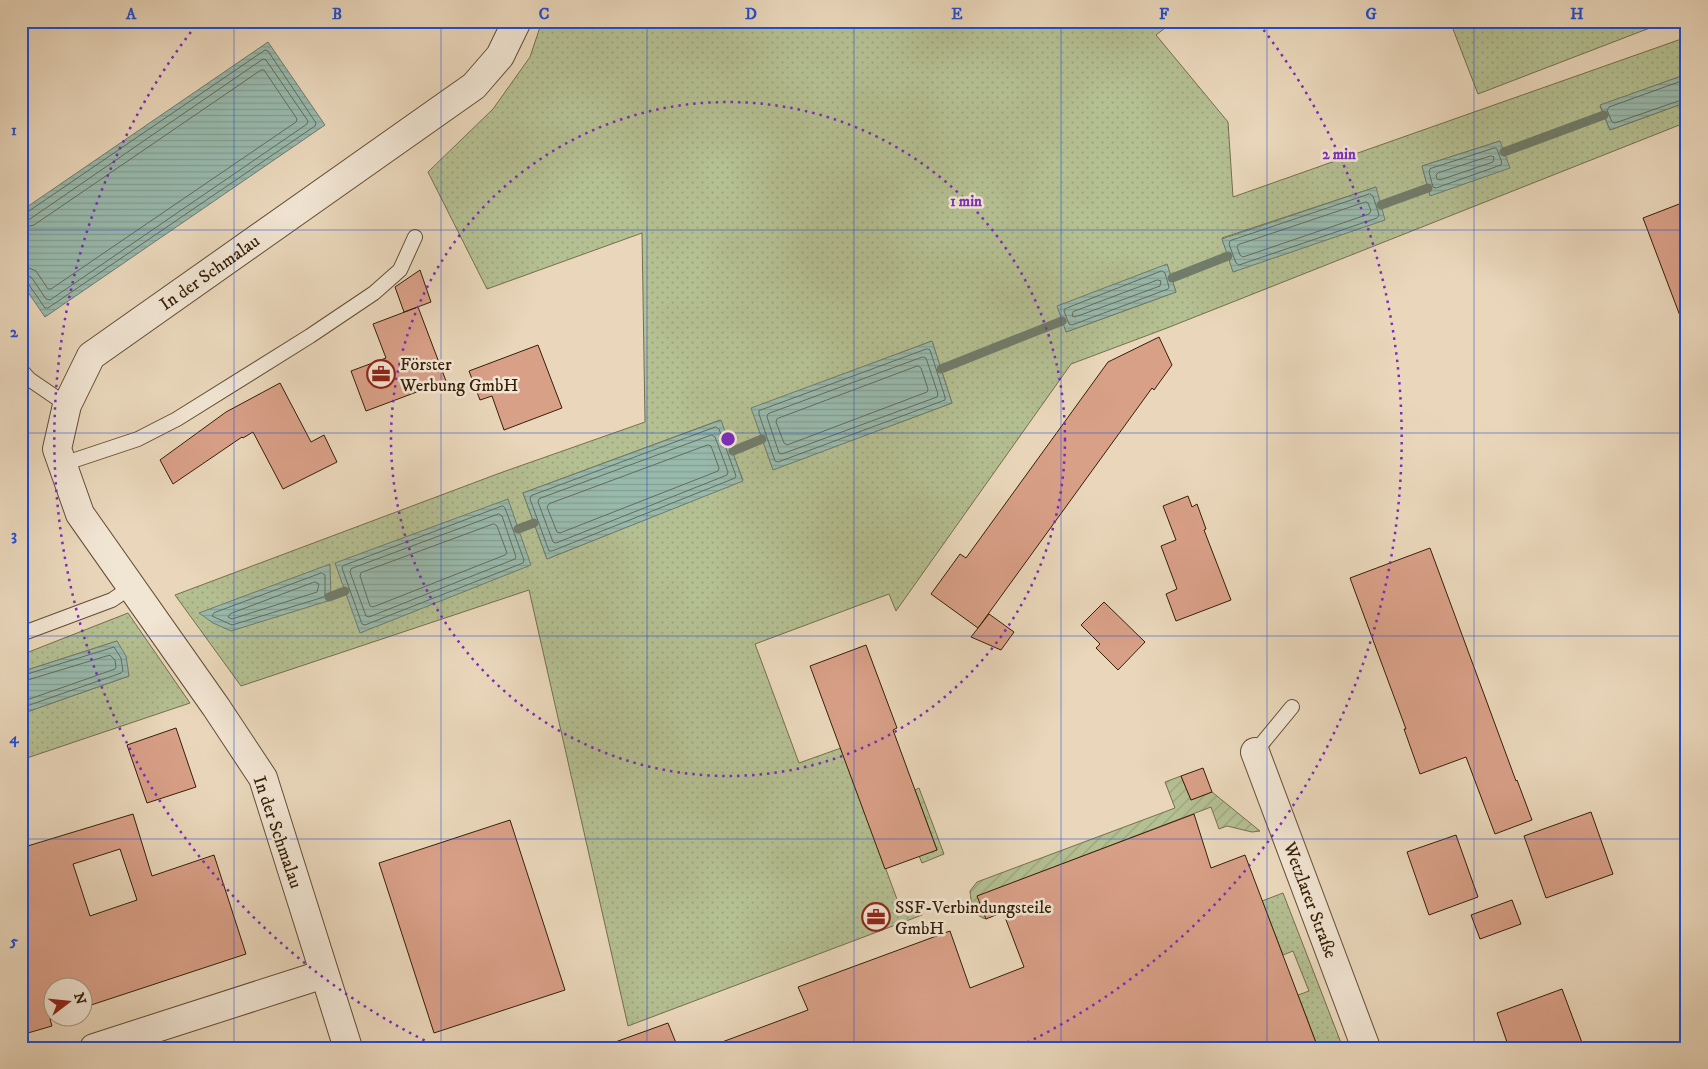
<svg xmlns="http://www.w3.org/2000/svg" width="1708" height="1069" viewBox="0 0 1708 1069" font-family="'IM FELL DW Pica',serif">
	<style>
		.grass { fill: url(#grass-dots); stroke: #756f4c; fill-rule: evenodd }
		.garden { fill: url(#garden-furrows); stroke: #756f4c }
		.water { fill: url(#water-rules); stroke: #717c6b }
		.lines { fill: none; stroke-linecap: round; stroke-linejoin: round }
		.shore { stroke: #676c5a; stroke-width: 1 }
		.stream { stroke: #717c6b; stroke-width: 9 }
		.building { fill: #d9a088; stroke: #361f07; fill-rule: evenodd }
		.service-casing { stroke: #634d34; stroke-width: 16 }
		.minor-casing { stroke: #634d34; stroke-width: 30 }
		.service { stroke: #f1e5d3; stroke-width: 14 }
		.minor { stroke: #f1e5d3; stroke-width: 28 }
		.grid { fill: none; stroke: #1d4ed8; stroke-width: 1; stroke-opacity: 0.55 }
		.ring { fill: none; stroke: #7b2cbf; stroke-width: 2.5; stroke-dasharray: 2.5 5 }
		.labels { text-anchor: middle; stroke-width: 5; stroke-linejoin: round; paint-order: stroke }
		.street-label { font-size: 18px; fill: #361f07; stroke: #f1e5d3 }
		.poi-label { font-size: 18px; fill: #361f07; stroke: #f1e5d3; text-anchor: start }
		.centre { fill: #7b2cbf; stroke: #f1e5d3; stroke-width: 2.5 }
		.ring-label { font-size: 15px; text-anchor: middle; font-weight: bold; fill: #7b2cbf; stroke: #f1e5d3; stroke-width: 5; stroke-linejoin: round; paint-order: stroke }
		.neatline { fill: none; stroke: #1d4ed8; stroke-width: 2 }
		.grid-label { font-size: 16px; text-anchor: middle; font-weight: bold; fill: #1d4ed8 }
	</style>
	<defs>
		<pattern id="grass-dots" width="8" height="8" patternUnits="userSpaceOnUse" patternTransform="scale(1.25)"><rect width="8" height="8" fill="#b4bf92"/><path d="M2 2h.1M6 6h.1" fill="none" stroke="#9ba47c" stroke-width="1.8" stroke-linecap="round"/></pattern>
		<pattern id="garden-furrows" width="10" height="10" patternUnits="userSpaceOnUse" patternTransform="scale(1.25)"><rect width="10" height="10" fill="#b4bf92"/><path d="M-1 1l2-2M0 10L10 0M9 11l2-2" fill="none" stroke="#9ba47c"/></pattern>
		<pattern id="water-rules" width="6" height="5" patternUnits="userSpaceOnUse" patternTransform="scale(1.25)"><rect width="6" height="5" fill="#98baad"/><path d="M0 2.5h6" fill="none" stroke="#849f93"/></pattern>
	</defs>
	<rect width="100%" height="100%" fill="#ead7bb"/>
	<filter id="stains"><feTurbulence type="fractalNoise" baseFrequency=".004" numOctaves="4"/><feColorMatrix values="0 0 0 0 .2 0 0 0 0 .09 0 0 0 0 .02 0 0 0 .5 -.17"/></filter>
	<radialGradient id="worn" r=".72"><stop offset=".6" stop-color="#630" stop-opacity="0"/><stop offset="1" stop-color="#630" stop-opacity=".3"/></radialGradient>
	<path class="grass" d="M 542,21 L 1174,21 L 1156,35 L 1228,122 L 1233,197 L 1687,37 L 1687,74 L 1600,106 L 1610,130 L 1687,102 L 1687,122 L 1167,328 L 1071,364 L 896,611 L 889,594 L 755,644 L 799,763 L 841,748 L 901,910 L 918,904 L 922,915 L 628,1026 L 529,590 L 241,686 L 175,595 L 500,473 L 645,422 L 642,233 L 487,289 L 428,172 L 493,109 L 530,57 ZM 1500,141 L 1431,195 L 1430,195 L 1422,166 ZM 1376,187 L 1234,272 L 1233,271 L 1222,238 ZM 1167,264 L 1176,292 L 1066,332 ZM 932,341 L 952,403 L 773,469 L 752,409 ZM 720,420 L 743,480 L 547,559 L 523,493 Z
		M 1448,21 L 1668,21 L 1478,94 L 1453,29 Z
		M 128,613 L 190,703 L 21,760 L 21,714 L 129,676 L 117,641 L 21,672 L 21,655 Z
		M 919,788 L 944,854 L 922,863 L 919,856 L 937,850 L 915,790 Z
		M 1283,893 L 1343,1048 L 1318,1048 L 1298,995 L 1309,991 L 1293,951 L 1283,955 L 1262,901 Z"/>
	<path class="garden" d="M 1181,776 L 1191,800 L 1212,792 L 1260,831 L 1252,832 L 1227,826 L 1219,829 L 1211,807 L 978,896 L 986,919 C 973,916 971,903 970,891 L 977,882 L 1175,808 L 1165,782 Z"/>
	<path class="water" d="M 268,42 L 325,125 L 45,317 L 21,282 L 21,211 Z
		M 1687,74 L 1687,102 L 1610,130 L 1600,105 Z
		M 1500,141 L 1510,168 L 1430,196 L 1422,166 Z
		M 1376,187 L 1385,220 L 1233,272 L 1222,239 Z
		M 1167,264 L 1176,292 L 1066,332 L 1057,306 Z
		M 932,341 L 952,403 L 773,470 L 751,408 Z
		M 721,420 L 743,481 L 547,559 L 523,493 Z
		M 508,499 L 531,565 L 360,633 L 335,563 Z
		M 330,564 L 331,600 L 231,631 L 213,623 L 199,613 Z
		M 117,641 L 126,656 L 129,676 L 21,714 L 21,672 Z"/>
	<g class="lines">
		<path class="shore" d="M 1687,79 L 1609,107 L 1607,110 L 1612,122 L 1615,123 L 1687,98
			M 1495,148 L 1497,149 L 1502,163 L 1501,165 L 1436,188 L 1433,187 L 1429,172 L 1430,169 Z
			M 1491,156 L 1494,157 L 1493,162 L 1440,180 L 1437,179 L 1436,175 L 1438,173 Z
			M 1370,194 L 1373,196 L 1379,215 L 1377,218 L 1239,265 L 1236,263 L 1229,244 L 1230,241 Z
			M 1366,202 L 1368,203 L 1371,211 L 1369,214 L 1243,257 L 1240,255 L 1237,247 L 1238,245 Z
			M 21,214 L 26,213 L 265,50 L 268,51 L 316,123 L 315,126 L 48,308 L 45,308 L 27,282 L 21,280
			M 21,221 L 30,219 L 263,59 L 266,60 L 308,121 L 307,124 L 50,300 L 46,299 L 32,278 L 27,275 L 21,274
			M 21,228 L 34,225 L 261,70 L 264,70 L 297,119 L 296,122 L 51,289 L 48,289 L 36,271 L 29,268 L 21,266
			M 1162,271 L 1165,273 L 1169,287 L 1168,289 L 1072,325 L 1069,324 L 1064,311 L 1065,309 Z
			M 1158,280 L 1161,281 L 1160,286 L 1075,317 L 1072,316 L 1073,312 Z
			M 927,349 L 930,350 L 945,397 L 945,400 L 778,462 L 775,461 L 759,414 L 759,411 Z
			M 923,357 L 926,358 L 938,394 L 937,397 L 782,454 L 779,453 L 767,417 L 768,414 Z
			M 918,366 L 921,368 L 928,389 L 927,392 L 787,445 L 784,443 L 776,422 L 777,419 Z
			M 716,427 L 719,429 L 736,476 L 735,478 L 552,551 L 549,551 L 530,499 L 531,496 Z
			M 712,435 L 715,437 L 728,472 L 727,475 L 556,543 L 553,542 L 538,502 L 539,499 Z
			M 708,445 L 711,446 L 719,468 L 718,471 L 560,533 L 557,532 L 547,507 L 549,504 Z
			M 503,506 L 505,508 L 524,560 L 523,563 L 365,625 L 362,624 L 342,568 L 343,566 Z
			M 499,514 L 502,516 L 516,557 L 515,559 L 369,617 L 366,616 L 350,572 L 351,569 Z
			M 494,524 L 497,526 L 507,553 L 505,555 L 373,607 L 370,606 L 360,576 L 361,573 Z
			M 322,573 L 325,575 L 325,595 L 324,597 L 232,625 L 212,616 L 214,613 Z
			M 315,582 L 319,584 L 317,592 L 232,619 L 228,617 L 230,614 Z
			M 21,676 L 114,647 L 121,658 L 123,671 L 121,673 L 21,708
			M 21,682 L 110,655 L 115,660 L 116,667 L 115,669 L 21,702"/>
		<path class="stream" d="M 1504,152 L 1604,115
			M 1381,205 L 1428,188
			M 1172,278 L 1228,256
			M 941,369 L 1062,321
			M 733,451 L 762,439
			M 518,529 L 534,523
			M 329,597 L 345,591"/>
	</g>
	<path class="building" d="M 1687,201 L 1687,328 L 1685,329 L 1643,218 Z
		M 420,270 L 431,302 L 404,312 L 395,287 Z
		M 418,307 L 446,381 L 366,411 L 351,371 L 386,358 L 373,324 Z
		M 1159,337 L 1172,365 L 1154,390 L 1152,388 L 978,628 L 931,594 L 960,554 L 966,558 L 1108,362 Z
		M 538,345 L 562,408 L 504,430 L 492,396 L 480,400 L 469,371 Z
		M 280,383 L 311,442 L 324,435 L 337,462 L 283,489 L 253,432 L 243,438 L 242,437 L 173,484 L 160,460 L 226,412 Z
		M 1188,496 L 1192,507 L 1197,504 L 1206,529 L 1204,530 L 1231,600 L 1176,621 L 1166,594 L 1177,589 L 1161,546 L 1176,540 L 1163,506 Z
		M 1430,548 L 1516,781 L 1517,780 L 1532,820 L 1495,834 L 1466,757 L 1420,774 L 1404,729 L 1406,729 L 1350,578 Z
		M 1104,602 L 1145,642 L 1118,670 L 1096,648 L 1100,644 L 1081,625 Z
		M 989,614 L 1014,632 L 1001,650 L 971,637 Z
		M 866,645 L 897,728 L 893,730 L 937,850 L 885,869 L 810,666 Z
		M 176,728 L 196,787 L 147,803 L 127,745 Z
		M 1203,768 L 1212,792 L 1191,800 L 1181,776 Z
		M 1591,812 L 1613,874 L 1546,898 L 1524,836 Z
		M 133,814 L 152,876 L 214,855 L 246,954 L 82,1008 L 82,986 L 52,986 L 52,1016 L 57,1016 L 50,1019 L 52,1026 L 21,1035 L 21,848 ZM 120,849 L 137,900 L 90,916 L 73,864 Z
		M 1194,814 L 1211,868 L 1245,855 L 1318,1048 L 714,1048 L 714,1045 L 808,1010 L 798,987 L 950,931 L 970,988 L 1024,967 L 1003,912 L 986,919 L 977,896 Z
		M 510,820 L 565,990 L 434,1033 L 379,863 Z
		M 1456,835 L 1478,897 L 1429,915 L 1407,852 Z
		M 1512,900 L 1521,924 L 1480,939 L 1471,915 Z
		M 1562,989 L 1584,1048 L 1509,1048 L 1497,1013 Z
		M 668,1023 L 678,1048 L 607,1048 L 607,1045 Z"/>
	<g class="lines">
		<defs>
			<path id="service" d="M 21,370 L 29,379 L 67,405
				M 63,464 L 138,439 L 177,419 L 310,336 L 374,293 L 400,270 L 415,237
				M 21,634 L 112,600 L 131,587
				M 1255,752 L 1292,707"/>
			<g id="minor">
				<path id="s1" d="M 1255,752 L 1366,1048"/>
				<path d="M 94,1048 L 324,974"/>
				<path id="s2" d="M 348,1048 L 263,778 L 216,707 L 80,514 L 57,449 L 67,405 L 91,356 L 474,86 L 500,56 L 517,21"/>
			</g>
		</defs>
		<use href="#service" class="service-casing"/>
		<use href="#minor" class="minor-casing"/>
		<use href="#service" class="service"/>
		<use href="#minor" class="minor"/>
	</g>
	<path class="grid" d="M 234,21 L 234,1048M 441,21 L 441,1048M 647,21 L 647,1048M 854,21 L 854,1048M 1061,21 L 1061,1048M 1267,21 L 1267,1048M 1474,21 L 1474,1048M 21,230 L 1687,230M 21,433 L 1687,433M 21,636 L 1687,636M 21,839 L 1687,839"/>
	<g class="ring">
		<circle cx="728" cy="439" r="337"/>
		<path d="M438 1047A674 674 0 0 1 197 24M1259 24A674 674 0 0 1 1018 1047"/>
	</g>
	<defs>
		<symbol id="office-ring" viewBox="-11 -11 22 22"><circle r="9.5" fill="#f1e5d3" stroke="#8f2418" stroke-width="1.5"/><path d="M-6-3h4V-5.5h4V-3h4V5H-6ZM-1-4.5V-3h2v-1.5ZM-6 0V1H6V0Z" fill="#8f2418"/></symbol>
	</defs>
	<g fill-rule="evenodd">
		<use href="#office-ring" x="365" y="358" width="32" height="32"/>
		<use href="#office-ring" x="860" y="901" width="32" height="32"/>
	</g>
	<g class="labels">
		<g class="street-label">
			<text dy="6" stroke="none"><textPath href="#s2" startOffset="918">In der Schmalau</textPath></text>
			<text transform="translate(278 832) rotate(71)" y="6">In der Schmalau</text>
			<text dy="6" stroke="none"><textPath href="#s1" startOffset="158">Wetzlarer Straße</textPath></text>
		</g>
		<g class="poi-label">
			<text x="400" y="370">Förster<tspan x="400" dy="21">Werbung GmbH</tspan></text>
			<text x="895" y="913">SSF-Verbindungsteile<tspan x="895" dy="21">GmbH</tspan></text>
		</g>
	</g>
	<circle cx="728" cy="439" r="8" class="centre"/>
	<g class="ring-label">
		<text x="1339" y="159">2 min</text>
		<text x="966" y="206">1 min</text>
	</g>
	<rect width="1708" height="1069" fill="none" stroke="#ead7bb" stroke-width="55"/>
	<g transform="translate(68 1002) rotate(74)"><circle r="24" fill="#f1e5d3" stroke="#a69681"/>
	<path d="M0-4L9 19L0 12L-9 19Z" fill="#8f2418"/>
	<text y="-8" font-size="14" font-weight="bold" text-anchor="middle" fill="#361f07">N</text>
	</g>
	<rect x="28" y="28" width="1652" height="1014" class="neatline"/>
	<g class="grid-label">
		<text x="131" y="19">A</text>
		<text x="337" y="19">B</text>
		<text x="544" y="19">C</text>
		<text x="751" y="19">D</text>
		<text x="957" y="19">E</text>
		<text x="1164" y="19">F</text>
		<text x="1371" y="19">G</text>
		<text x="1577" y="19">H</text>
		<text x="14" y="135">1</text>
		<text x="14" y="337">2</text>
		<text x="14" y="540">3</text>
		<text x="14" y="743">4</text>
		<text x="14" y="946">5</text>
	</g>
	<rect width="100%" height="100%" filter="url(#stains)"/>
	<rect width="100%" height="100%" fill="url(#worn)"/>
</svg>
